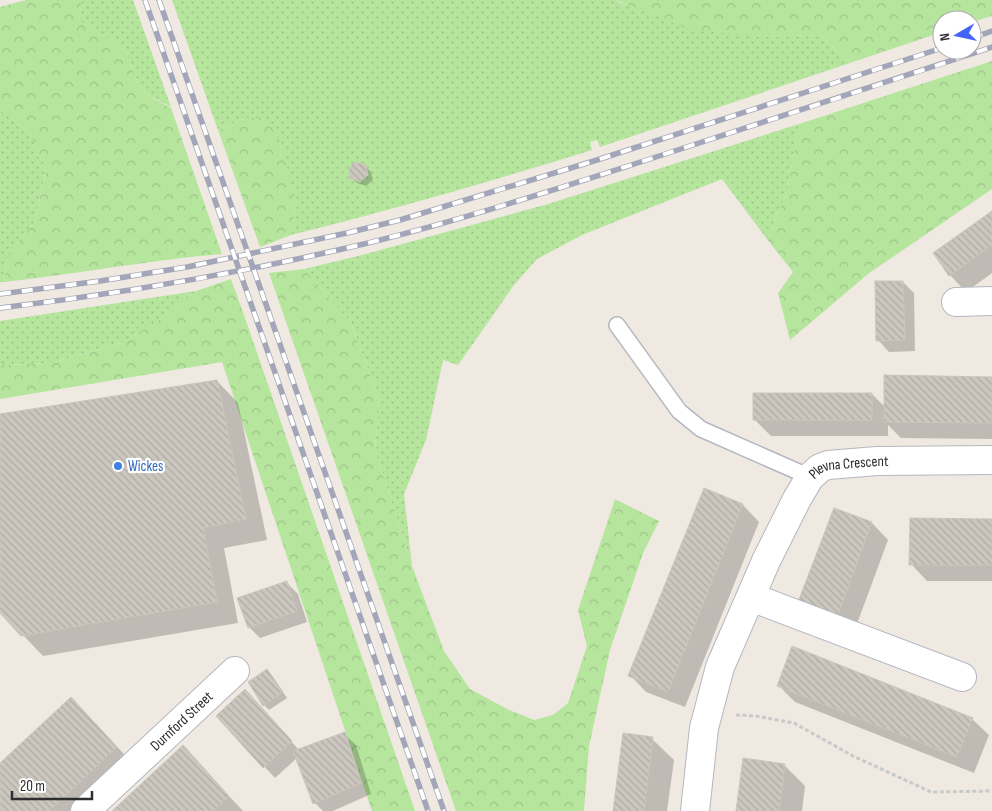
<svg xmlns="http://www.w3.org/2000/svg" width="992" height="811" viewBox="0 0 992 811" font-family="'Sofia Sans Condensed',sans-serif">
	<style>
		.grass { fill: url(#grass-dots) }
		.forest { fill: url(#forest-crowns) }
		.shadow { fill: #0003 }
		.building { fill: url(#building-back-hatch); stroke: #cbc5ba }
		.lines { fill: none; stroke-linecap: round; stroke-linejoin: round }
		.lane-casing { stroke: #b4b7c1; stroke-width: 18 }
		.street-casing { stroke: #b4b7c1; stroke-width: 30 }
		.path { stroke: #c9c9c9; stroke-width: 3; stroke-dasharray: 4 2.5; stroke-linecap: butt }
		.lane { stroke: #fff; stroke-width: 15 }
		.street { stroke: #fff; stroke-width: 28 }
		.rail-casing { stroke: #a3a6b8; stroke-width: 5.5 }
		.rail { stroke: #fff; stroke-width: 4; stroke-dasharray: 11; stroke-linecap: butt }
		.shop-dot { fill: #3f7fe0; stroke: #fff; stroke-width: 2 }
		.labels { text-anchor: middle; stroke-width: 4.5; stroke-linejoin: round; paint-order: stroke }
		.shop-label { font-size: 15px; fill: #366cbe; stroke: #fff; text-anchor: start }
		.street-label { font-size: 15px; fill: #2e2e2e; stroke: #fff }
	</style>
	<defs>
		<pattern id="grass-dots" width="8" height="8" patternUnits="userSpaceOnUse" patternTransform="scale(1.25)"><rect width="8" height="8" fill="#b6e59e"/><path d="M2 2h.1M6 6h.1" fill="none" stroke="#9dc588" stroke-width="1.8" stroke-linecap="round"/></pattern>
		<pattern id="forest-crowns" width="20" height="18" patternUnits="userSpaceOnUse" patternTransform="scale(1.25)"><rect width="20" height="18" fill="#b6e59e"/><path d="M2 6a3 3 0 1 1 6 0M12 15a3 3 0 1 1 6 0" fill="none" stroke="#9dc588"/></pattern>
		<pattern id="building-back-hatch" width="6" height="6" patternUnits="userSpaceOnUse" patternTransform="scale(1.25)"><rect width="6" height="6" fill="#cbc7bf"/><path d="M-1 5l2 2M0 0l6 6M5-1l2 2" fill="none" stroke="#afaba4"/></pattern>
	</defs>
	<rect width="100%" height="100%" fill="#efe9e1"/>
	<path class="grass" d="M 82,0 L 133,0 L 171,107 L 141,91 L 124,47 L 79,21 Z
		M 172,0 L 616,0 L 621,3 L 761,37 L 820,35 L 850,63 L 600,147 L 597,140 L 590,142 L 592,150 C 492,181 392,210 291,235 L 296,204 L 244,118 L 218,130 Z
		M 0,110 L 30,133 L 46,168 L 35,221 L 8,255 L 4,282 L 0,282 Z
		M 799,124 L 787,192 L 767,239 L 722,179 L 582,235 L 537,259 L 514,285 L 458,365 L 443,360 L 426,440 L 404,494 L 412,566 L 375,449 L 379,399 L 351,323 L 304,269 L 366,254 L 548,204 Z
		M 196,291 L 168,314 L 124,342 L 51,363 L 6,365 L 0,363 L 0,321 Z"/>
	<path class="forest" d="M 26,0 L 82,0 L 79,21 L 124,47 L 141,91 L 171,108 L 222,254 C 149,260 77,274 4,282 L 8,255 L 35,221 L 46,169 L 30,133 L 0,110 L 0,7 Z
		M 616,0 L 992,0 L 992,16 L 972,22 L 972,20 L 942,20 L 942,32 L 850,63 L 820,35 L 761,37 L 688,29 Z
		M 992,61 L 992,189 L 868,274 L 790,340 L 778,293 L 793,272 L 767,239 L 787,192 L 799,124 Z
		M 244,118 L 265,118 L 282,144 L 296,204 L 291,235 L 260,247 L 218,130 Z
		M 304,269 L 351,323 L 379,399 L 375,449 L 412,566 L 444,651 L 470,689 L 509,710 L 534,720 L 553,715 L 568,703 L 587,646 L 578,610 L 615,499 L 659,521 L 643,553 L 610,650 L 589,746 L 584,811 L 456,811 L 269,273 Z
		M 231,279 L 245,318 L 415,811 L 372,811 L 222,362 L 0,399 L 0,363 L 6,365 L 51,363 L 124,342 L 168,314 L 196,291 Z"/>
	<path class="shadow" d="M 365,166 L 371,172 L 373,180 L 366,186 L 357,183 L 351,177 Z
		M 992,213 L 992,273 L 966,292 L 950,275 Z
		M 903,282 L 914,293 L 915,351 L 889,352 L 878,340 Z
		M 992,378 L 992,439 L 901,438 L 888,425 L 888,436 L 771,436 L 755,420 L 872,394 L 885,407 Z
		M 217,381 L 238,403 L 267,540 L 224,548 L 238,623 L 43,656 L 0,611 L 0,415 Z
		M 704,490 L 743,505 L 759,522 L 685,707 L 646,692 L 630,675 Z
		M 835,509 L 872,523 L 888,540 L 854,632 L 799,602 Z
		M 992,520 L 992,581 L 927,581 L 911,564 Z
		M 287,583 L 298,594 L 307,622 L 260,638 L 249,627 Z
		M 272,676 L 287,698 L 269,710 L 264,705 Z
		M 778,685 L 972,719 L 989,735 L 974,773 L 795,702 Z
		M 256,702 L 299,750 L 344,734 L 356,745 L 371,794 L 333,811 L 323,811 L 315,803 L 297,758 L 275,778 L 217,716 Z
		M 92,720 L 137,768 L 92,811 L 0,811 L 0,765 Z
		M 652,739 L 674,760 L 667,811 L 614,811 Z
		M 183,747 L 243,811 L 114,811 Z
		M 784,765 L 805,786 L 802,811 L 738,811 Z"/>
	<path class="building" d="M 354,162 L 366,165 L 368,175 L 360,182 L 350,178 L 349,169 Z
		M 992,211 L 992,245 L 949,276 L 933,253 Z
		M 875,281 L 903,281 L 905,340 L 876,341 Z
		M 884,375 L 992,377 L 992,423 L 884,422 Z
		M 217,380 L 246,519 L 203,528 L 217,602 L 21,636 L 0,613 L 0,414 Z
		M 753,393 L 872,393 L 872,420 L 753,420 Z
		M 704,488 L 743,504 L 668,692 L 628,676 Z
		M 834,508 L 872,522 L 837,617 L 798,602 Z
		M 910,518 L 992,519 L 992,565 L 909,565 Z
		M 287,581 L 297,611 L 248,628 L 237,598 Z
		M 792,646 L 973,718 L 957,757 L 777,686 Z
		M 267,669 L 283,692 L 263,706 L 248,682 Z
		M 245,689 L 292,741 L 263,768 L 216,716 Z
		M 71,697 L 117,747 L 49,811 L 0,811 L 0,763 Z
		M 345,732 L 361,783 L 313,804 L 293,751 Z
		M 623,733 L 653,737 L 644,811 L 613,811 Z
		M 183,745 L 229,796 L 213,811 L 112,811 Z
		M 743,758 L 785,764 L 779,811 L 736,811 Z"/>
	<g class="lines">
		<defs>
			<path id="lane" d="M 617,325 L 679,411 L 701,429 L 810,477"/>
			<g id="street">
				<path d="M 956,302 L 992,301"/>
				<path d="M 751,597 L 962,677"/>
				<path id="s1" d="M 85,811 L 235,671"/>
				<path id="s2" d="M 695,811 L 704,728 L 720,667 L 766,561 L 797,499 L 810,477 L 820,468 L 828,465 L 877,461 L 992,460"/>
			</g>
		</defs>
		<use href="#lane" class="lane-casing"/>
		<use href="#street" class="street-casing"/>
		<path class="path" d="M 736,715 L 756,716 L 794,723 L 853,756 L 931,792 L 992,791"/>
		<use href="#lane" class="lane"/>
		<use href="#street" class="street"/>
		<defs>
			<path id="rail" d="M 145,0 L 428,811
				M 159,0 L 444,811
				M 972,38 L 992,31
				M 0,294 L 100,281 L 187,267 L 347,233 L 400,220 L 597,160 L 942,48
				M 0,308 C 118,294 235,274 351,247 C 453,223 553,190 653,158 C 766,121 879,85 992,47"/>
		</defs>
		<use href="#rail" class="rail-casing"/>
		<use href="#rail" class="rail"/>
	</g>
	<circle class="shop-dot" cx="118" cy="466" r="5"/>
	<g class="labels">
		<g class="shop-label">
			<text x="128" y="471">Wickes</text>
		</g>
		<g class="street-label">
			<text dy="5" stroke="none"><textPath href="#s2" startOffset="399">Plevna Crescent</textPath></text>
			<text dy="5" stroke="none"><textPath href="#s1" startOffset="132">Durnford Street</textPath></text>
		</g>
	</g>
	<g transform="translate(957 35) rotate(261)"><circle r="24" fill="#ffffff" stroke="#ababab"/>
	<path d="M0-4L9 19L0 12L-9 19Z" fill="#4264fb"/>
	<text y="-8" font-size="14" font-weight="bold" text-anchor="middle" fill="#2e2e2e">N</text>
	</g>
	<path d="M12 791v8h80v-8" fill="none" stroke="#2e2e2e" stroke-width="2.5"/>
	<text x="20" y="791" font-size="15" fill="#2e2e2e" stroke="#ffffff" stroke-width="4" paint-order="stroke">20 m</text>
</svg>
